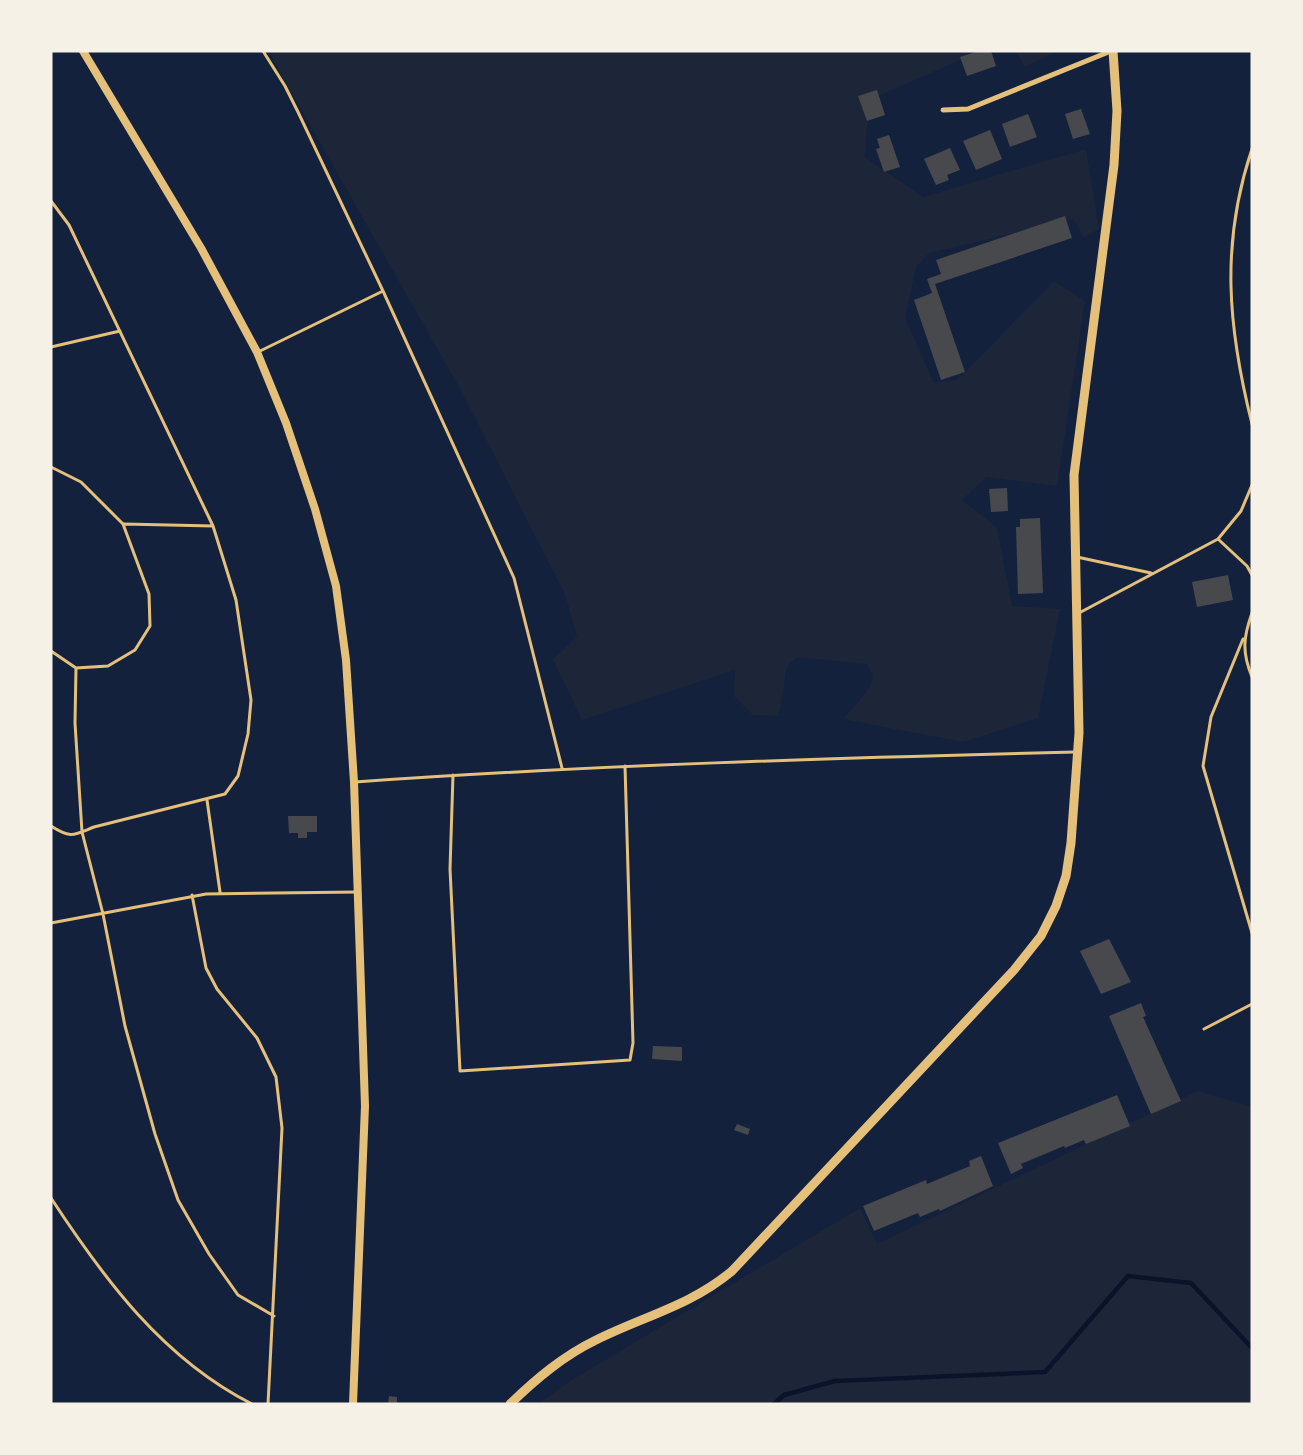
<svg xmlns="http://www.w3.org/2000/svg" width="1303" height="1455" viewBox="0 0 1303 1455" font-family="Manrope,sans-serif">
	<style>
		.green { fill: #1d2539 }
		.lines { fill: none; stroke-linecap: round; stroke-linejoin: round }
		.stream { stroke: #0b132b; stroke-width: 4.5 }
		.building { fill: #48494c }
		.service { stroke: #e5c07b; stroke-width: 3 }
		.minor { stroke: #e5c07b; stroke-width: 5 }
		.tertiary { stroke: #e5c07b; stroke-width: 8 }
		.secondary { stroke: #e5c07b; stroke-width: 9 }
	</style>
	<rect width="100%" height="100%" fill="#14213d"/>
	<path class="green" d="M 268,51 L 981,51 L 869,100 L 865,157 L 923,197 L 1086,149 L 1099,229 L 1083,238 L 1074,219 L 929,253 L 916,267 L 905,318 L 934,383 L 957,380 L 1054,281 L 1085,301 L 1057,486 L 986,477 L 962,500 L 997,528 L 1012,606 L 1060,609 L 1038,718 L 963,742 L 843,719 L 868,690 L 873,677 L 867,664 L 797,657 L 787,666 L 779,716 L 753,715 L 734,696 L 735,670 L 582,720 L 553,659 L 577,637 L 565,594 L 463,394 Z
		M 1016,51 L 1058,51 L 1025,67 Z
		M 1198,1091 L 1252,1107 L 1252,1404 L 539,1404 L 570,1381 L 860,1208 L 877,1244 Z"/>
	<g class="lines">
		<path class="stream" d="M 774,1404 L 784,1395 L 835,1381 L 1045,1372 L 1128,1276 L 1191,1283 L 1252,1348"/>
	</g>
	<path class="building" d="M 979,51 L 991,51 L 996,66 L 967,76 L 960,57 Z
		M 877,90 L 885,115 L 867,121 L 858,96 Z
		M 1081,109 L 1090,134 L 1073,139 L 1065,114 Z
		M 1028,114 L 1037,137 L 1010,147 L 1002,124 Z
		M 990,130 L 1002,159 L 976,170 L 963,141 Z
		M 889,135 L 900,167 L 884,172 L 876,149 L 880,148 L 877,139 Z
		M 950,148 L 960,170 L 947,175 L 949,180 L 936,185 L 924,159 Z
		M 1065,216 L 1072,238 L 935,284 L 965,372 L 941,380 L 914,300 L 932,293 L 927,279 L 941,274 L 936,260 Z
		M 1007,488 L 1008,511 L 991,512 L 989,489 Z
		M 1040,518 L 1043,593 L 1018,594 L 1016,527 L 1020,527 L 1020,519 Z
		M 1228,575 L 1233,600 L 1197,607 L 1192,582 Z
		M 288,816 L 317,816 L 317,832 L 307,832 L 307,838 L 298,838 L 298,833 L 289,833 Z
		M 1109,939 L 1131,982 L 1101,994 L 1080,951 Z
		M 1141,1003 L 1146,1016 L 1143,1017 L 1181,1101 L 1151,1114 L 1109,1016 Z
		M 653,1046 L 682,1047 L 682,1061 L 652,1059 Z
		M 1117,1095 L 1130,1126 L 1086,1144 L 1084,1140 L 1065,1148 L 1064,1146 L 1021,1164 L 1023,1168 L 1011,1174 L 998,1143 Z
		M 737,1124 L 750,1129 L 748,1135 L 734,1130 Z
		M 981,1156 L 993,1186 L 940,1211 L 939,1209 L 920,1217 L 918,1213 L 874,1231 L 863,1206 L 926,1180 L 927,1184 L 970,1166 L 969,1161 Z
		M 389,1396 L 397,1397 L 397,1404 L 388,1404 Z"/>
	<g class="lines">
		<path class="service" d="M 263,51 L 285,86 L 298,112 L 383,291 L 514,578 L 562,768
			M 1252,149 C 1220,244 1228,328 1252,424
			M 51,201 L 69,225 L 213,526 L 236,600 L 251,700 L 248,734 L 238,776 L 225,794 L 94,827 C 74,835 71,839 51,826
			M 51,347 L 120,331
			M 258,352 L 383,291
			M 51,467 L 81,482 L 123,524 L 149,594 L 150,626 L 135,650 L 108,666 L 76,668 L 51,651
			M 124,524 L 213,526
			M 1218,539 L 1247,566 L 1252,575
			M 1077,557 L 1151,573
			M 1079,613 L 1218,539 L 1241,511 L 1252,485
			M 1252,613 C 1243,638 1242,652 1252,677
			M 1243,639 L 1211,717 L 1203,766 L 1252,933
			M 76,668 L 75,723 L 82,832 L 103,914 L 125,1026 L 155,1134 L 178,1200 L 209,1254 L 238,1295 L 274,1316
			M 453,775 L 450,869 L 460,1071 L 630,1060 L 633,1043 L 625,766
			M 355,782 C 595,765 835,758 1075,752
			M 207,800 L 220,892
			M 192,895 L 206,968 L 217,989 L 257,1038 L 276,1077 L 282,1128 L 268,1404
			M 51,923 L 206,894 L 358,892
			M 1204,1029 L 1252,1004
			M 51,1198 C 104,1279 163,1359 252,1404"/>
		<path class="minor" d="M 943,110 L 968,109 L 1111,51"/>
		<path class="tertiary" d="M 83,51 L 201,248 L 257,352 L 286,423 L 315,509 L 336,586 L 346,660 L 354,782 L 365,1106 L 353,1404"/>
		<path class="secondary" d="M 510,1404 C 536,1379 563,1356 596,1340 C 644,1316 690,1306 732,1271 L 1014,970 L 1041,936 L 1056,906 L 1066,876 L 1071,843 L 1079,733 L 1074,475 L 1114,165 L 1117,111 L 1113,51"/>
	</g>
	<rect width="1303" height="1455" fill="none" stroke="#f6f1e7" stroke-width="105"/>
</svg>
